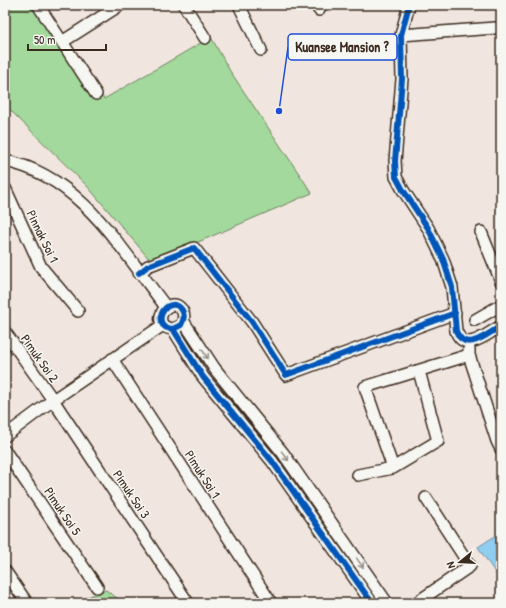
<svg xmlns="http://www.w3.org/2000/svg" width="506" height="608" viewBox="0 0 506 608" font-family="'Patrick Hand',sans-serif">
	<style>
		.green { fill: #a3d99d; stroke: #6f825e }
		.water { fill: #90cef1; stroke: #6e8c9d }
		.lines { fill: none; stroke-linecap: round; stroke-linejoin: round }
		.street-casing { stroke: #3b2a1e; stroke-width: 14 }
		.street { stroke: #f6f6f2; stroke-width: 11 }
		.cycleway-casing { stroke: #f6f6f2; stroke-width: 8 }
		.cycleway { stroke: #0057b8; stroke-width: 6 }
		.oneway { stroke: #989088 }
		.labels { text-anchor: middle; stroke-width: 3; stroke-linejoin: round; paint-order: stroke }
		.street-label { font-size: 13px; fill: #3b2a1e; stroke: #f6f6f2 }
		.leader { fill: none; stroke: #1d4ed8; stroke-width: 1.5 }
		.callout-dot { fill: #1d4ed8; stroke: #f6f6f2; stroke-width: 1.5 }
		.callout { fill: #f6f6f2; stroke: #1d4ed8; stroke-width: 1.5 }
		.callout-label { font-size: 14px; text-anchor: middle; font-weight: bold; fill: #3b2a1e }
	</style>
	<rect width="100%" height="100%" fill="#f1e6df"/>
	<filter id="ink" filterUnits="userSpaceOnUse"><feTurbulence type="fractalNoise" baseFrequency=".025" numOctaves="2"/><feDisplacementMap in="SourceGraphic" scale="8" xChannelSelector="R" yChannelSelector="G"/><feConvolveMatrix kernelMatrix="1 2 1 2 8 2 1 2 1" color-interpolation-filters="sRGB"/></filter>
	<g filter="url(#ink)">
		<path class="green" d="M 5,5 L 42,5 L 104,99 L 211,37 L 230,71 L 312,193 L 196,243 L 150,260 L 88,187 L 5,105 Z
			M 106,590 L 124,603 L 71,603 Z"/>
		<path class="water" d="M 495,536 L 501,544 L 500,580 L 478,547 Z"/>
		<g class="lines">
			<defs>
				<path id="street" d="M 38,5 L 96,94
					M 184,5 L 205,38
					M 239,5 L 261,50
					M 316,5 L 319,10
					M 409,5 L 401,35 L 402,79 L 395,161 L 396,177 L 403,190 L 428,228 L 443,259 L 452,287 L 456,331 C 465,354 487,334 501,326
					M 401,35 L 495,28
					M 62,42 L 120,5
					M 5,161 C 80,175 123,252 166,307
					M 5,188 L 41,267 L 78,311
					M 481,232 L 501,281
					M 139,273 L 148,266 L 194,248 L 252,322 L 286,375 L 455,313
					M 475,320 L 501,305
					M 184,322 L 215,369 L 283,453 L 387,603
					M 173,329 L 181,325 C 184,320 185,315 182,310 C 168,292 147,327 173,329 L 203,377 L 272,461 L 372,603
					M 5,332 L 53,400 L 188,603
					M 469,349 L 469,355 L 497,441 L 501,449
					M 112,359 L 271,603
					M 5,436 L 53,400 L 163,325
					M 5,451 L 97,587
					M 393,468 L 365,387 L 469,355
					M 358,475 L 393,468 L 438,441 L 419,371
					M 5,571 L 27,603
					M 416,603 L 470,566 L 426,498"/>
			</defs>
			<use href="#street" class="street-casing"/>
			<use href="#street" class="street"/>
			<defs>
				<path id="cycleway" d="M 409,5 L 401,35 L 402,79 L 395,161 L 396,177 L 403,190 L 428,228 L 443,259 L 452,287 L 456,331 C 465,354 487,334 501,326
					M 139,273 L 148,266 L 194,248 L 252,322 L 286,375 L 455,313
					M 173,329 L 181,325 C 184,320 185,315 182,310 C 168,292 147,327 173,329 L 203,377 L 272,461 L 372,603"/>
			</defs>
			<use href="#cycleway" class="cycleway-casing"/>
			<use href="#cycleway" class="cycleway"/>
		</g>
		<defs><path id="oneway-shaft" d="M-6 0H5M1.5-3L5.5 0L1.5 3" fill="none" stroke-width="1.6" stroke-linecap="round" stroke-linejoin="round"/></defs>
		<g class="oneway">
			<use href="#oneway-shaft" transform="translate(205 354) rotate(57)"/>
			<use href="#oneway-shaft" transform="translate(285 456) rotate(54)"/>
			<use href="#oneway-shaft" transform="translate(360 563) rotate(55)"/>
		</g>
	</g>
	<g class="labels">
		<g class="street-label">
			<text transform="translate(43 236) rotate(64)" y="5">Pinnak Soi 1</text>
			<text transform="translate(40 358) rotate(55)" y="5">Pimuk Soi 2</text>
			<text transform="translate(203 474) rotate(57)" y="5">Pimuk Soi 1</text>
			<text transform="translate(132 494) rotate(56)" y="5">Pimuk Soi 3</text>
			<text transform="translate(63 511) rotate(56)" y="5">Pimuk Soi 5</text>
		</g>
	</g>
	<path class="leader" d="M279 111L288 47"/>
	<circle class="callout-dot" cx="279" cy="111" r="4"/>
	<rect class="callout" x="288" y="34" width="109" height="26" rx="4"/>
	<g class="callout-label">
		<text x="342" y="52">Kuansee Mansion ?</text>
	</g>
	<rect width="506" height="608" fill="none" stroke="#f6f6f2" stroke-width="20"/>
	<rect x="10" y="10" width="486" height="588" fill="none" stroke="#3b2a1e" stroke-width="1.5" filter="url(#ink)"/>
	<g transform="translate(460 562) rotate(252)" stroke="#f6f6f2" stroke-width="3" paint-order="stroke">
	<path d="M0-3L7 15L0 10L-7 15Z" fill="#3b2a1e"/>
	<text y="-6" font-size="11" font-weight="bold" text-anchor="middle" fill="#3b2a1e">N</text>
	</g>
	<path d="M28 44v6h78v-6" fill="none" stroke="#3b2a1e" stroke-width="2"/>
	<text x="34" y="44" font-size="12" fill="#3b2a1e" stroke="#f6f6f2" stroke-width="3" paint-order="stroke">50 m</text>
</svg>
